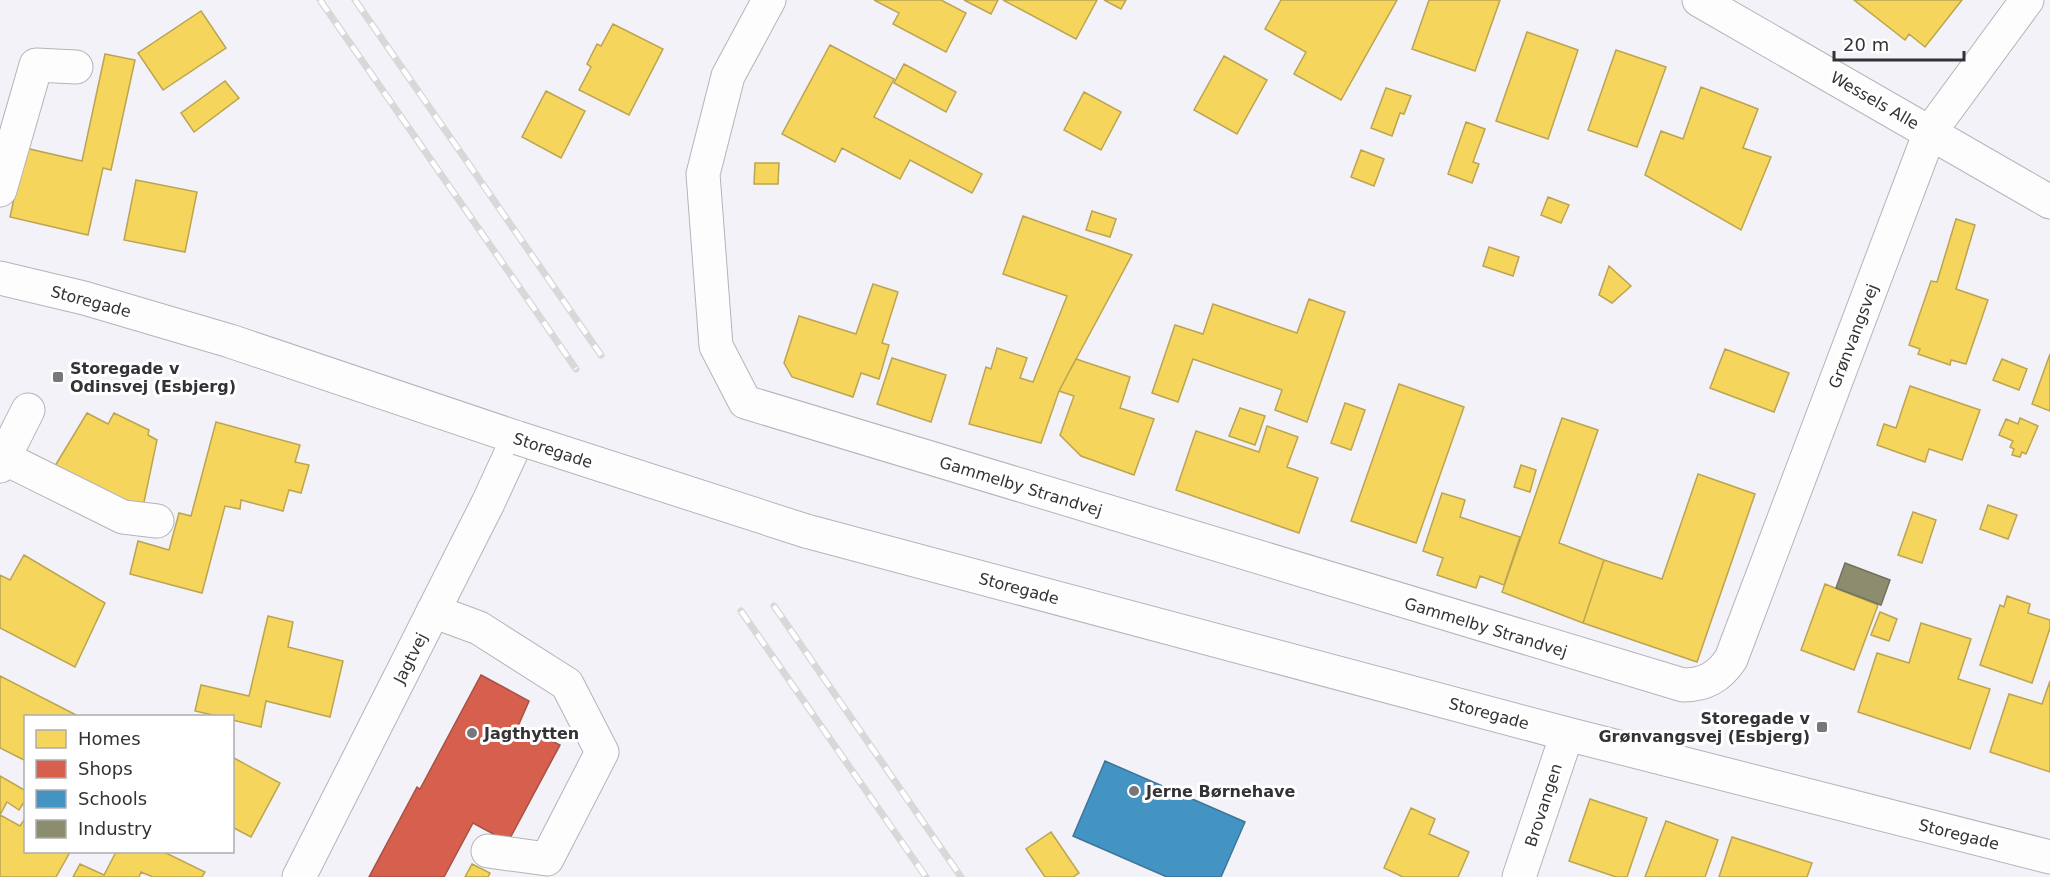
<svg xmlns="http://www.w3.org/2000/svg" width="2050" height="877" viewBox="0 0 2050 877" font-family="'DejaVu Sans',sans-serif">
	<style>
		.homes { fill: #f6d55c; stroke: #bca451; stroke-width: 1.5 }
		.shops { fill: #d6604d; stroke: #a55246; stroke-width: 1.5 }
		.schools { fill: #4393c3; stroke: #3e7699; stroke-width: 1.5 }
		.industry { fill: #8c8c6e; stroke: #71715e; stroke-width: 1.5 }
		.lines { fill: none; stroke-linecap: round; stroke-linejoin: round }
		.minor-casing { stroke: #b4b4b9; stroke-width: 35 }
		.minor { stroke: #fdfdfe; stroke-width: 33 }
		.rail-casing { stroke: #d8d8d9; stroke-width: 7 }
		.rail { stroke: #fff; stroke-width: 4.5; stroke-dasharray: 14; stroke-linecap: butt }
		.minor-bridge-casing { stroke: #b4b4b9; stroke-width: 35; stroke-linecap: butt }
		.minor-bridge { stroke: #fdfdfe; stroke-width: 33 }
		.poi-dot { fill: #76767b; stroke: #fff; stroke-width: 2 }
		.labels { text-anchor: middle; stroke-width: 6; stroke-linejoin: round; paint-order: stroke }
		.street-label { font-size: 16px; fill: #333337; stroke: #fff }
		.poi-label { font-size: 16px; font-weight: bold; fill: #333337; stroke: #fff; text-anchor: start }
	</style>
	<rect width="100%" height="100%" fill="#f2f2f8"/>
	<path class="homes" d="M 874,0 L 941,0 L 966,13 L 946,52 L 893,24 L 899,13 Z
		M 964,0 L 998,0 L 991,14 Z
		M 1003,0 L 1097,0 L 1076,39 Z
		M 1104,0 L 1126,0 L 1121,9 Z
		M 1281,0 L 1397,0 L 1341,100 L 1294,74 L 1306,52 L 1265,29 Z
		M 1429,0 L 1500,0 L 1475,71 L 1412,49 Z
		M 1854,0 L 1962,0 L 1925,47 L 1909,34 L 1905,40 Z
		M 201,11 L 226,48 L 163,90 L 138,53 Z
		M 613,24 L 663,49 L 629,115 L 579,90 L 591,67 L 587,64 L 597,44 L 601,46 Z
		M 1527,32 L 1578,50 L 1548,139 L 1496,121 Z
		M 830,45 L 894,79 L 874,117 L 982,174 L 972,193 L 910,160 L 900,179 L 842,148 L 835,162 L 782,134 Z
		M 1616,50 L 1666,67 L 1637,147 L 1588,130 Z
		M 105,54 L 135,60 L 111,170 L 103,168 L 88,235 L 10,217 L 25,148 L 82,161 Z
		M 1224,56 L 1267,80 L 1237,134 L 1194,110 Z
		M 904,64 L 956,92 L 946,112 L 894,83 Z
		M 225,81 L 239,98 L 194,132 L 181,113 Z
		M 1701,87 L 1758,109 L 1743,148 L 1771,157 L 1741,230 L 1645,175 L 1661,131 L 1683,139 Z
		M 1386,88 L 1411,96 L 1404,114 L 1400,113 L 1392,136 L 1371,128 Z
		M 546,91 L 585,111 L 561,158 L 522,137 Z
		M 1084,92 L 1121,112 L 1101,150 L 1064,130 Z
		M 1466,122 L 1485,129 L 1473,162 L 1479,164 L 1472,183 L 1448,174 Z
		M 1361,150 L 1384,159 L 1374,186 L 1351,177 Z
		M 755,163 L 779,163 L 778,184 L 754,184 Z
		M 136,180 L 197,192 L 185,252 L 124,240 Z
		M 1548,197 L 1569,205 L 1561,223 L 1541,215 Z
		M 1092,211 L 1116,219 L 1110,237 L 1086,230 Z
		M 1023,216 L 1132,255 L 1059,391 L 1041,443 L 969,424 L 986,367 L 991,369 L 997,348 L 1027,358 L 1020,378 L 1033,382 L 1067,296 L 1003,274 Z
		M 1956,219 L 1975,225 L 1956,289 L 1988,300 L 1966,364 L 1951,360 L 1950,365 L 1918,354 L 1920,349 L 1909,345 L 1931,281 L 1937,282 Z
		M 1489,247 L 1519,257 L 1513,276 L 1483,266 Z
		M 1609,266 L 1631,286 L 1612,303 L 1599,295 Z
		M 873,284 L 898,292 L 882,343 L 889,345 L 879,379 L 861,373 L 853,397 L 792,377 L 784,363 L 799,316 L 856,334 Z
		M 1309,299 L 1345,312 L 1307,422 L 1275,410 L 1282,390 L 1193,359 L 1178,402 L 1152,393 L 1175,325 L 1203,334 L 1213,304 L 1297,333 Z
		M 1725,349 L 1789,373 L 1774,412 L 1710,388 Z
		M 2050,354 L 2050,411 L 2032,404 Z
		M 892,358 L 946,375 L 931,422 L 877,404 Z
		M 1076,359 L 1130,377 L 1120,408 L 1154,419 L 1134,475 L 1081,456 L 1060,435 L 1074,396 L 1059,391 Z
		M 2002,359 L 2027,369 L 2019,390 L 1993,380 Z
		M 1399,384 L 1464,407 L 1416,543 L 1351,521 Z
		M 1910,386 L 1980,410 L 1962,460 L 1929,449 L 1925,462 L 1877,445 L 1884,424 L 1896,428 Z
		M 1345,403 L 1365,410 L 1351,450 L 1331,443 Z
		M 1240,408 L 1265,416 L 1255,445 L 1229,436 Z
		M 87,413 L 108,424 L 114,413 L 149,430 L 148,435 L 157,440 L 143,507 L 52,471 Z
		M 1562,418 L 1598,430 L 1559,543 L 1604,560 L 1583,623 L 1502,592 Z
		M 2020,418 L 2038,426 L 2026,454 L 2022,452 L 2020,457 L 2012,455 L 2014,449 L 2010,447 L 2013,441 L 1999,435 L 2006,419 L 2018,424 Z
		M 216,422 L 300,445 L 295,462 L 309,465 L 301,493 L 289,490 L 283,511 L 241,500 L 240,509 L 225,506 L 202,593 L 130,574 L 138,541 L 169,550 L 179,513 L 191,516 Z
		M 1267,426 L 1298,437 L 1287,467 L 1318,478 L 1299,533 L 1176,490 L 1196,431 L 1259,452 Z
		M 1521,465 L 1536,470 L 1530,492 L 1514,487 Z
		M 1698,474 L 1755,494 L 1697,662 L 1583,623 L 1604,560 L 1662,579 Z
		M 1442,493 L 1465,500 L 1460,517 L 1520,537 L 1504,585 L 1480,576 L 1476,588 L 1437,575 L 1443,558 L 1423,551 Z
		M 1988,505 L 2017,515 L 2008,539 L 1980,529 Z
		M 1913,512 L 1936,520 L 1922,563 L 1898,555 Z
		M 24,555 L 105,603 L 75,667 L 0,628 L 0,575 L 10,580 Z
		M 1825,584 L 1878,605 L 1854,670 L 1801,650 Z
		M 2007,596 L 2030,604 L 2028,613 L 2050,620 L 2050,628 L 2032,683 L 1980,665 L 2000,605 L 2004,607 Z
		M 1880,612 L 1897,619 L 1889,641 L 1871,635 Z
		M 268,616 L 293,622 L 288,647 L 343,661 L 330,717 L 266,701 L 261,727 L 232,720 L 232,716 L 217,716 L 195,711 L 201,685 L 249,696 Z
		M 1921,623 L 1971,639 L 1958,679 L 1990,689 L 1970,749 L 1858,712 L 1877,653 L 1909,663 Z
		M 0,676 L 78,716 L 26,716 L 26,761 L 0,748 Z
		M 2050,681 L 2050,772 L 1990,752 L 2009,694 L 2042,704 Z
		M 232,757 L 280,783 L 251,837 L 232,827 Z
		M 0,776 L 26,791 L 26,799 L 19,810 L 7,802 L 0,815 L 20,826 L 26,817 L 26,852 L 70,852 L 56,877 L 0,877 Z
		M 1590,799 L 1647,818 L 1627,877 L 1616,877 L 1569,861 Z
		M 1411,808 L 1435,819 L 1429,834 L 1469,852 L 1458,877 L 1403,877 L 1384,868 Z
		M 1666,821 L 1718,840 L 1705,877 L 1645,877 Z
		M 1051,832 L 1079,873 L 1073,877 L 1045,877 L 1026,849 Z
		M 1732,837 L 1812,863 L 1807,877 L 1719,877 Z
		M 116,852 L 164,852 L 205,872 L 202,877 L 153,877 L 141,872 L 139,877 L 73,877 L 80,864 L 104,875 Z
		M 472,864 L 490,873 L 488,877 L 465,877 Z"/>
	<path class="shops" d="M 481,675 L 529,701 L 519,724 L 560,745 L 508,842 L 473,823 L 444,877 L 369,877 L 417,787 L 420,789 Z"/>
	<path class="schools" d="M 1105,761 L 1245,822 L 1221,877 L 1167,877 L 1073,836 Z"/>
	<path class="industry" d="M 1845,563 L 1890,580 L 1881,605 L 1836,588 Z"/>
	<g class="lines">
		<defs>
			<path id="minor" d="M 769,0 L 728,76 L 703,174 L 716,346 L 745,402 L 1683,685 C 1705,685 1719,677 1731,659 L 1930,132 L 2027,0
				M 1699,0 L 2050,202
				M 0,190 L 36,65 L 76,67
				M 0,278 L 84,298 L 230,341 L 518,438 L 488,503 L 299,877
				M 4,458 L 123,517 L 157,521
				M 0,466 L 28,410
				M 806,531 L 1567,734 L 2050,857
				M 433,611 L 479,628 L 567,684 L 602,752 L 547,859 L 488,851
				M 1519,877 L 1567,734"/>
		</defs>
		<use href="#minor" class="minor-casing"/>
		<use href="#minor" class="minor"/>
		<defs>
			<path id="rail" d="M 320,0 L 576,369
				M 355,0 L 601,355
				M 774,606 L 961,877
				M 741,611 L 926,877"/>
		</defs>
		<use href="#rail" class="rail-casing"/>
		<use href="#rail" class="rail"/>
		<defs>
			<path id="minor-bridge" d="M 518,438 L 806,531"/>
		</defs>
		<use href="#minor-bridge" class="minor-bridge-casing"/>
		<use href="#minor-bridge" class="minor-bridge"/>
	</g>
	<g class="poi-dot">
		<rect x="52" y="371" width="12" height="12" rx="3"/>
		<rect x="1816" y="721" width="12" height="12" rx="3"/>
		<circle cx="472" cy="733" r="6"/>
		<circle cx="1134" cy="791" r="6"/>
	</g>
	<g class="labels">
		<g class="street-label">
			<text transform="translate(1875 100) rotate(30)" y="6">Wessels Alle</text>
			<text transform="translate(91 301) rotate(15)" y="6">Storegade</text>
			<text transform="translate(1853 336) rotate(-69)" y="6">Grønvangsvej</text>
			<text transform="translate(553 450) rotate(18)" y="6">Storegade</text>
			<text transform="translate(1021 486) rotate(17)" y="6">Gammelby Strandvej</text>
			<text transform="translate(1019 588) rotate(15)" y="6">Storegade</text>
			<text transform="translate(1486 627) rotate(17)" y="6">Gammelby Strandvej</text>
			<text transform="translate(410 658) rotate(-63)" y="6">Jagtvej</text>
			<text transform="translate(1489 713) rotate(15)" y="6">Storegade</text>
			<text transform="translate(1543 805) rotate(-72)" y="6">Brovangen</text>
			<text transform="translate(1959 834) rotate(14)" y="6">Storegade</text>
		</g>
		<g class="poi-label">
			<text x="70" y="374">Storegade v<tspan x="70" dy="18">Odinsvej (Esbjerg)</tspan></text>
			<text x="1810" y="724" text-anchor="end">Storegade v<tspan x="1810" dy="18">Grønvangsvej (Esbjerg)</tspan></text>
			<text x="484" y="739">Jagthytten</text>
			<text x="1146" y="797">Jerne Børnehave</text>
		</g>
	</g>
	<rect x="24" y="715" width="210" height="138" fill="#ffffff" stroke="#adadaf" stroke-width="1.5"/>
	<rect x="36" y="730" width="30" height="18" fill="#f6d55c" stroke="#adadaf" stroke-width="1.5"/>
	<text x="78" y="745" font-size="18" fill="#333337">Homes</text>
	<rect x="36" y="760" width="30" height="18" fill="#d6604d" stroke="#adadaf" stroke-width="1.5"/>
	<text x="78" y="775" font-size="18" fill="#333337">Shops</text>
	<rect x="36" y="790" width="30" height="18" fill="#4393c3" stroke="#adadaf" stroke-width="1.5"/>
	<text x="78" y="805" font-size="18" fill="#333337">Schools</text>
	<rect x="36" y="820" width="30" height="18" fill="#8c8c6e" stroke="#adadaf" stroke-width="1.5"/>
	<text x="78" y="835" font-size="18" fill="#333337">Industry</text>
	<path d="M1834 51v9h130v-9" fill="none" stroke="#333337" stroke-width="3"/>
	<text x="1843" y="51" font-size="18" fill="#333337" stroke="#ffffff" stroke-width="4.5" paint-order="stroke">20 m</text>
</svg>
